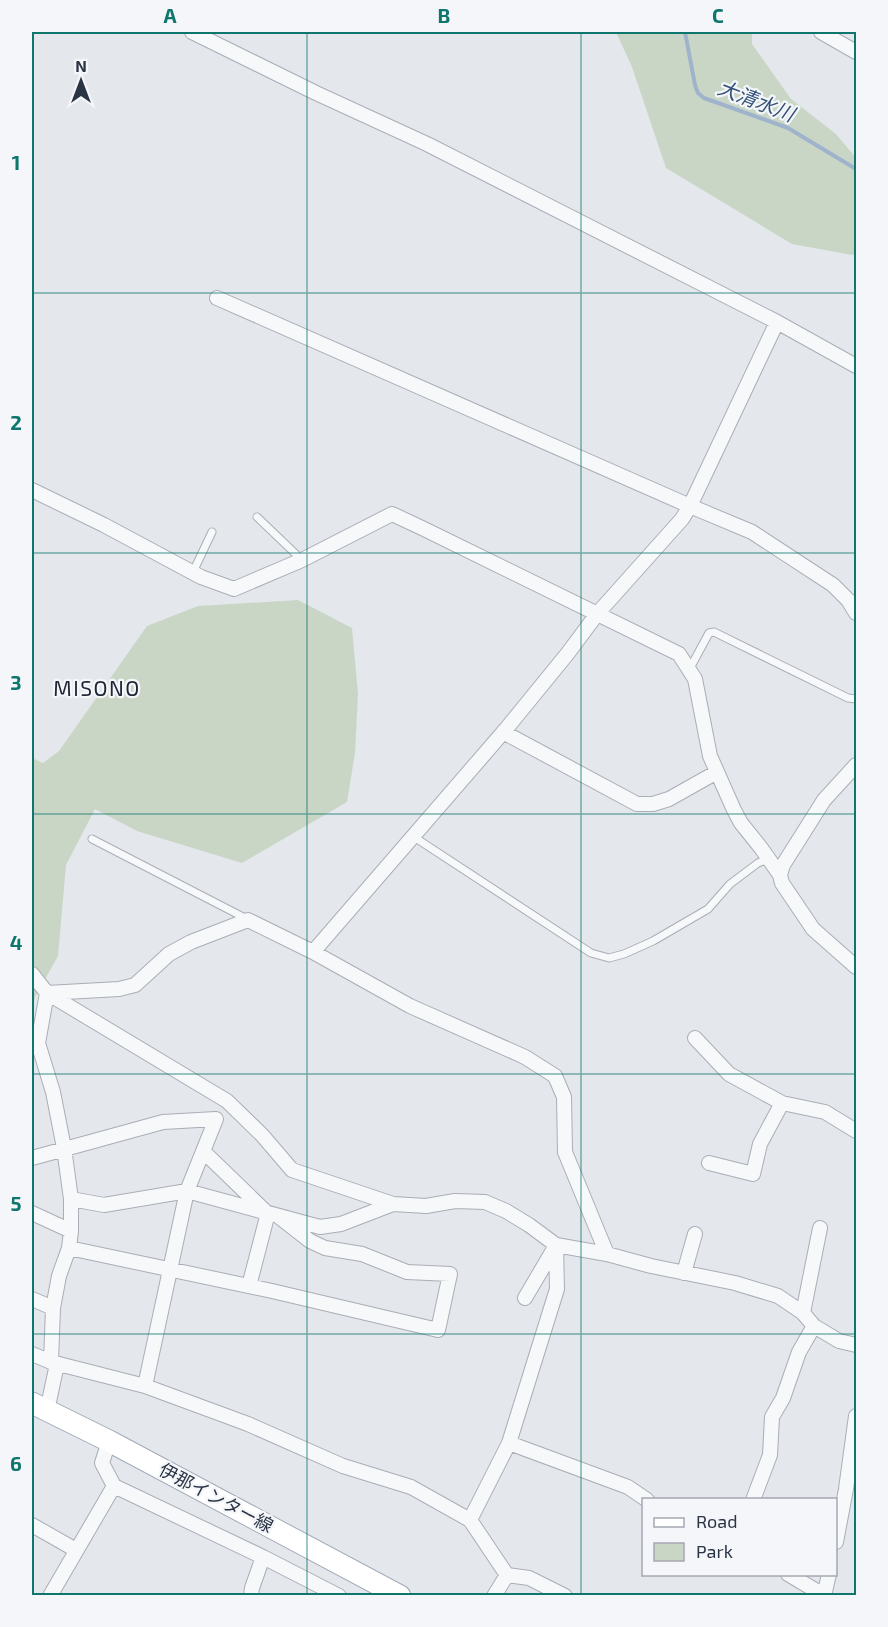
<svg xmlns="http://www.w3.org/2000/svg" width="888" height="1627" viewBox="0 0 888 1627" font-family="'Exo 2','Noto Sans JP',sans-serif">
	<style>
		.green { fill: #c9d6c5 }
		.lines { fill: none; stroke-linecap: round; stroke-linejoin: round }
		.stream { stroke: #9fb4cc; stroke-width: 4 }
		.lane-casing { stroke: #a9aeb7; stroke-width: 9 }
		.street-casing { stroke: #a9aeb7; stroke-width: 16 }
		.primary-casing { stroke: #a3abb8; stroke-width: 23 }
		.lane { stroke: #f7f8fa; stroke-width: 7 }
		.street { stroke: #f7f8fa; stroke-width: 14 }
		.primary { stroke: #fff; stroke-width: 21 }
		.grid { fill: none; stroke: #0f766e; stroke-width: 1.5; stroke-opacity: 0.55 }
		.labels { text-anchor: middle; stroke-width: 4.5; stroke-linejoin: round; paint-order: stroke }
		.street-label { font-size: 18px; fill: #2b3445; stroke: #f4f6f9 }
		.water-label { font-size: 20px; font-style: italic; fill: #34527a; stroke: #f4f6f9 }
		.quarter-label { font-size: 21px; letter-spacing: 1.5px; fill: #1d2536; stroke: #f4f6f9 }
		.neatline { fill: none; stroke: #0f766e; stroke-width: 2 }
		.grid-label { font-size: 20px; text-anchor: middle; font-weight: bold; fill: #0f766e }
	</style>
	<rect width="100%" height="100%" fill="#e4e7ec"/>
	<path class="green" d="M 616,32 L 752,32 L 752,44 L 791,99 L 836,134 L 856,158 L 856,254 L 852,255 L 792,244 L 666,168 L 632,67 Z
		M 298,600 L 352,628 L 358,694 L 355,753 L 347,802 L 242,863 L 137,831 L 95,809 L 66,865 L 58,956 L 35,997 L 32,1013 L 32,758 L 43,763 L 59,751 L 147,626 L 198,606 Z"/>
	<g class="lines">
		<path class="stream" d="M 685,32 L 695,85 L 698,93 L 704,98 L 788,128 L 856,169"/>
		<defs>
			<path id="lane" d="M 257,517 L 302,560
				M 193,572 L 212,532
				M 689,670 L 709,633 L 714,632 L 848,698 L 856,699
				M 414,837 L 591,953 L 609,958 L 624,954 L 653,941 L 708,909 L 730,884 L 758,863 L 768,859
				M 92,839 L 247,919"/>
			<path id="street" d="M 192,32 L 316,93 L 427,144 L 777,322 L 856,366
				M 821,32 L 856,52
				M 217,298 L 690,506 L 752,532 L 833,585 L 848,600 L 856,613
				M 32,490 L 104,525 L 201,577 L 234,589 L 302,560 L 392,514 L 422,528 L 679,654 L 695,679 L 710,756 L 734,810 L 741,823 L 761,848 L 780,875 L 782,883 L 813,929 L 856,967
				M 503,732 L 637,804 L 653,804 L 669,799 L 717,772
				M 780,875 L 783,865 L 824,800 L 856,765
				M 313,952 L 506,729 L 568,653 L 597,614 L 682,519 L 690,506 L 777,322
				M 32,974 L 47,993 L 227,1101 L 262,1135 L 292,1170 L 393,1204 L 426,1206 L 455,1201 L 485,1202 L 506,1211 L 529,1225 L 556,1245 L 607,1254 L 651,1266 L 735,1283 L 778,1296 L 803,1313 L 814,1326 L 839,1341 L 856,1345
				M 47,993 L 119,989 L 135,985 L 169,954 L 191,942 L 248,920 L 313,952 L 410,1006 L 525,1057 L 555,1076 L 564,1097 L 565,1152 L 607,1254
				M 47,993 L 38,1043 L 53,1092 L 64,1148 L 71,1199 L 71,1231 L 69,1248 L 59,1276 L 53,1308 L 51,1362
				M 695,1038 L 729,1074 L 782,1103 L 825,1112 L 856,1131
				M 204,1152 L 266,1212
				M 32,1158 L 163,1122 L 216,1119 L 187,1191 L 320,1227 L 341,1224 L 393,1204
				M 709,1163 L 753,1174 L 760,1144 L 782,1103
				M 32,1213 L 71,1231
				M 556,1245 L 557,1289 L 509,1443 L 470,1520 L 507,1575 L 529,1578 L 565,1596
				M 69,1248 L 272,1291 L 438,1330 L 450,1274 L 407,1272 L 362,1254 L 325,1248 L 310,1241 L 278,1216
				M 684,1273 L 695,1234
				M 249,1286 L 268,1213
				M 525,1298 L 555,1247
				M 32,1299 L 53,1308
				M 803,1313 L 820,1228
				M 32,1354 L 51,1362 L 145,1386 L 187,1191 L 104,1205 L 71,1199
				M 145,1386 L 248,1424 L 343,1466 L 411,1487 L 470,1520
				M 47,1411 L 57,1364
				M 509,1443 L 628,1487 L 647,1500
				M 114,1486 L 263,1557 L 339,1596
				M 753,1500 L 770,1455 L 772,1417 L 783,1398 L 799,1352 L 814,1326
				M 32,1525 L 76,1550
				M 836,1542 L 846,1489 L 856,1416
				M 788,1574 L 825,1596
				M 50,1596 L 114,1486 L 102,1463 L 109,1441
				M 251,1596 L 252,1588 L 263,1557
				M 494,1596 L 507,1575
				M 824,1596 L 829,1574"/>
			<path id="primary" d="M 32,1403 L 109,1441 L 400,1596"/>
		</defs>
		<use href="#lane" class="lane-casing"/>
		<use href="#street" class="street-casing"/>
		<use href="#primary" class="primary-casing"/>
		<use href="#lane" class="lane"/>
		<use href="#street" class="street"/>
		<use href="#primary" class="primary"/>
	</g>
	<path class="grid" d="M 307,32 L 307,1596M 581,32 L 581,1596M 32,293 L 856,293M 32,553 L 856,553M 32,814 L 856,814M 32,1074 L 856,1074M 32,1334 L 856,1334"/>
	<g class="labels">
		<g class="street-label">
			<text transform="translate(216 1498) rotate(28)" y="6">伊那インター線</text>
		</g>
		<g class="water-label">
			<text transform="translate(756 101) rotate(21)" y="7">大清水川</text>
		</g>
		<g class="quarter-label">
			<text x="97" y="696">MISONO</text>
		</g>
	</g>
	<rect width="888" height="1627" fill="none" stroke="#f4f6f9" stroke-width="66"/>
	<rect x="642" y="1498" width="195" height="78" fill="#f4f6f9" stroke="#a4a8b1" stroke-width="1.5"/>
	<rect x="654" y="1518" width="30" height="9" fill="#ffffff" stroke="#a4a8b1" stroke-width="1.5"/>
	<text x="696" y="1528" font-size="18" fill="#2b3445">Road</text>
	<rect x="654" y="1543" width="30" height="18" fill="#c9d6c5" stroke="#a4a8b1" stroke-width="1.5"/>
	<text x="696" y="1558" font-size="18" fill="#2b3445">Park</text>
	<g transform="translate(81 81)" stroke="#f4f6f9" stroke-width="4.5" paint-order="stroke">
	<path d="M0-4.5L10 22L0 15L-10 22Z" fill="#2b3445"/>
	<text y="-9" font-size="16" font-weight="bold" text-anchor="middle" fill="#2b3445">N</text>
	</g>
	<rect x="33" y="33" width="822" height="1561" class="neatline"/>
	<g class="grid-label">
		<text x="170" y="23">A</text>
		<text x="444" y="23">B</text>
		<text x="718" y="23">C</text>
		<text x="16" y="170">1</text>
		<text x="16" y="430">2</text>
		<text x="16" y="690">3</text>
		<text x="16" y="950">4</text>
		<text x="16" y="1211">5</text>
		<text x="16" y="1471">6</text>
	</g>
</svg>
